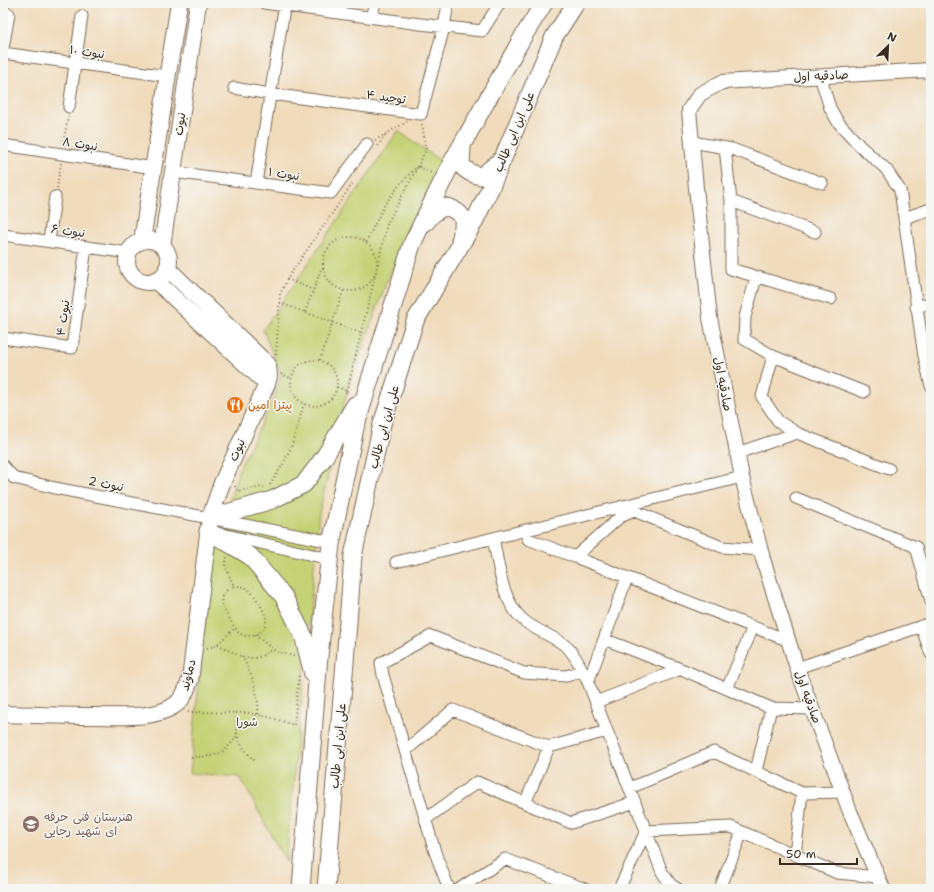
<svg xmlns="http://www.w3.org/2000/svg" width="934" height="892" viewBox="0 0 934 892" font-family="'Shantell Sans','Playpen Sans Arabic',sans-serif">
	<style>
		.green { fill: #c4d274; stroke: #807e49 }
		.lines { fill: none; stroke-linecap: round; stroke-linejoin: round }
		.minor-casing { stroke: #7a6855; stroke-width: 13 }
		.tertiary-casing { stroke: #7a6855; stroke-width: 16 }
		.secondary-casing { stroke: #7a6855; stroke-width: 18 }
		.primary-casing { stroke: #7a6855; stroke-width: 19 }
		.path { stroke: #7a6855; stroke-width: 2; stroke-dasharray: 1 3; stroke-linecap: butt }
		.minor { stroke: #fff; stroke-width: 11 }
		.tertiary { stroke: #fff; stroke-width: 14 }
		.secondary { stroke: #fff; stroke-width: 16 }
		.primary { stroke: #fff; stroke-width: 17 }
		.labels { text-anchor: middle; stroke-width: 3; stroke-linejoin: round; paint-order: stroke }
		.street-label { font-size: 12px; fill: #3b2a1e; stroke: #f6f6f2 }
		.food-label { font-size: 12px; fill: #c56008; stroke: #f6f6f2; text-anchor: start }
		.park-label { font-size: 12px; fill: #5d5434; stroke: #f6f6f2 }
		.education-label { font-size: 12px; fill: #785e54; stroke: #f6f6f2; text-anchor: start }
	</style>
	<rect width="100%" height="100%" fill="#f6f6f2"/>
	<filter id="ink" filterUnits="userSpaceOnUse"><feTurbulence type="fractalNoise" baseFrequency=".025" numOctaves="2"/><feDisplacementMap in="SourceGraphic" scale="8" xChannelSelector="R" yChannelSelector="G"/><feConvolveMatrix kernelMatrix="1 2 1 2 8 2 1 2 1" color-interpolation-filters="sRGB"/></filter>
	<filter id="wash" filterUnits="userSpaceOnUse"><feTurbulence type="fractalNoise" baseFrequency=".012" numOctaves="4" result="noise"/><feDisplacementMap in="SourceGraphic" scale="16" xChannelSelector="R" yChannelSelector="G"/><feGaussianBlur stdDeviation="0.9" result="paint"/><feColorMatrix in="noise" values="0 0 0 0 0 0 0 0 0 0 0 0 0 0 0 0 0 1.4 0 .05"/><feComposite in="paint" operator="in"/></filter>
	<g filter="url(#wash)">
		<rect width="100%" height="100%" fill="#f0dbbb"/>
		<path class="green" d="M 398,131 L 441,161 L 387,281 L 347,391 L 319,514 L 286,862 L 240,777 L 190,773 L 210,569 L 239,469 L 275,396 L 281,374 L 263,330 Z"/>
	</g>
	<g filter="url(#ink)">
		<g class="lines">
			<defs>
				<path id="minor" d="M 264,3 L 420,24 L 482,31 L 500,3
					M 371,17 L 375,3
					M 3,48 L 9,14
					M 3,53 L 167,76
					M 820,76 L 830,108 L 838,122 L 860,146 L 886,169 L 900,190 L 924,356 L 931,386
					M 234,88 L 270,94 L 421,114 L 444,27 L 448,3
					M 69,107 L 82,16
					M 692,142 L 732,149 L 822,183
					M 3,145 L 154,168
					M 725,148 L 731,201
					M 173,172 L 331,193 L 367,144
					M 256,183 L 285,3
					M 904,218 L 931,209
					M 815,232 L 731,201 L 731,269 L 831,299
					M 3,235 L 129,253
					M 49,241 L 55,197
					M 756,278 L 745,317 L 744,339 L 773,356 L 864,392
					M 916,307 L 931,303
					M 3,338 L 72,348 L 86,247
					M 773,356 L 762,397 L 778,421 L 797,433
					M 737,453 L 797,433 L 889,469
					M 3,466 L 14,478 L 55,488 L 332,542
					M 796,498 L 916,547 L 931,601
					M 622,506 L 722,547 L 760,550
					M 222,534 L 330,559
					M 493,538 C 499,565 501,598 521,618 C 534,631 554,635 568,648 C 577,657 582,670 588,682 L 662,872 L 671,885 L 678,889
					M 528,539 L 575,557 L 620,517 L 634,511
					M 575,557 L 789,641
					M 396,562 L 742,477
					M 921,626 L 931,654
					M 604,639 L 681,669 L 771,708 L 813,709
					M 797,668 L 931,623
					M 588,682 L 627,578
					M 727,689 L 753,627
					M 596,702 L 681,669
					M 405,751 L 453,710 L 549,747 L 607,731
					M 756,771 L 771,708
					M 630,788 L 714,752 L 802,793 L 843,792
					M 525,803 L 549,747
					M 426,819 L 477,782 L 571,823 L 635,802
					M 795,855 L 802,793
					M 449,889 L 435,852 L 383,675 L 381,663 L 431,636 L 524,673 L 566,676 L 583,671
					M 459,889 L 505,859 L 585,889
					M 619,889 L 646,831 L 731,827 L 837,873 L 878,877
					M 720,889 L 742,832"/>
				<path id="tertiary" d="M 883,889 L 849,809 L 797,668 L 763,559 L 742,477 L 710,318 L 696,188 L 689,110 L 700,94 L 722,82 L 931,70"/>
				<path id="secondary" d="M127 261a21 21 0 1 1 42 0a21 21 0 1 1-42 0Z
					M 142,241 L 179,3
					M 162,246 L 198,3
					M 155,280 L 267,384
					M 3,714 C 34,715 66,716 97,716 C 120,716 152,719 172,707 C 183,701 186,691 190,680 L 210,518 L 222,483 L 267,384 L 269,376 L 268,365 L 167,268"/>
				<path id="primary" d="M 462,146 L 461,165 C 467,172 473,175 482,176 L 500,161
					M 426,222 C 433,213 443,202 454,210 C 458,212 461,214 463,219 C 464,225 462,234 460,241
					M 210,518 L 272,500 L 304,484 L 325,456 L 355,405
					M 208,531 L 250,556 L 284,597 L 303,635 L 313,674
					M 301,889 L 319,656 L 331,544 L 355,428 L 412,244 L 451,164 L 524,35 L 544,3
					M 326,889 L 345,662 L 353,556 L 382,424 L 415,321 L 473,224 L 490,189 L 554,37 L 576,3"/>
			</defs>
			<use href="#minor" class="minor-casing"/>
			<use href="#tertiary" class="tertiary-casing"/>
			<use href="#secondary" class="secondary-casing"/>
			<use href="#primary" class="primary-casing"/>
			<path class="path" d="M 375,140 L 407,122
				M 63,145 L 68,116
				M 378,146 L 386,134
				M 57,188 L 61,163
				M323 264a27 27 0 1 1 54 0a27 27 0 1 1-54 0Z
				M 366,242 L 385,204 L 400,184 L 418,166 L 426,150 L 422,124
				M 378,264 L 387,224 L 418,166 L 433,174
				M 287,279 L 313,290
				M 280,303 L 361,333
				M 305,312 L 322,267
				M 276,355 L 280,294 L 289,276 L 353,183
				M291 383a23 23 0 1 1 46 0a23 23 0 1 1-46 0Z
				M 320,360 L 343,291
				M 281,374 L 291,378
				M 337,387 L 347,391 L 345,396
				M 347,391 L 375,276
				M 270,485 L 283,464 L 292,445 L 304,404
				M 235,486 L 237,491 L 264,487
				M 227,557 L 225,566 L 234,586
				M 234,586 C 239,586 245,586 249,590 C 255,595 267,613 266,622 C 264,634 249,640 239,633 C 235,629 232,623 229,618 C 220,604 216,594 234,586 Z
				M 255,635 L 275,651 L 294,656
				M 218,644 C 235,654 253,667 272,649
				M 207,648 L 215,646 L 235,628
				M 242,656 C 252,675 259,693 258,715
				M 188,712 L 249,713 L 272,718 L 294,725 L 299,674
				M 236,713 C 235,738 239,745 256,762
				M 191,757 C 215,756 222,757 237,736"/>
			<use href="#minor" class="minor"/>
			<use href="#tertiary" class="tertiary"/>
			<use href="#secondary" class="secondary"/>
			<use href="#primary" class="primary"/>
		</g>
	</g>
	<defs>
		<symbol id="restaurant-disc" viewBox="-11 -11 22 22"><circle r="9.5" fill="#e8710a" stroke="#f6f6f2"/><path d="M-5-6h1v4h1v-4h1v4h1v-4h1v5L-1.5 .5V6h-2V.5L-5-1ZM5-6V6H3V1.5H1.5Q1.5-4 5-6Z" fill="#fff"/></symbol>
		<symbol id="school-disc" viewBox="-11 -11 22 22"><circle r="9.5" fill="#8d6e63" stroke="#f6f6f2"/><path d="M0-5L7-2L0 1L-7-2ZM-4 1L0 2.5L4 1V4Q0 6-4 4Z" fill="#fff"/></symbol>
	</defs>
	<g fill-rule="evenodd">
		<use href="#restaurant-disc" x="225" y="395" width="20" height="20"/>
		<use href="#school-disc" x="21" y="814" width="20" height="20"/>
	</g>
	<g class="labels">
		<g class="street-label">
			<text transform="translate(87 52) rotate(8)" y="4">نبوت ۱۰</text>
			<text transform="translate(821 76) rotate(-3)" y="4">صادقیه اول</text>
			<text transform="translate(386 97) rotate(8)" y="4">توحید ۴</text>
			<text transform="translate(180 124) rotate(-82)" y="4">نبوت</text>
			<text transform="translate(514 132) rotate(-67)" y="4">علی ابن ابی طالب</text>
			<text transform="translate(80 144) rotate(9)" y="4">نبوت ۸</text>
			<text transform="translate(284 174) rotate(8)" y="4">نبوت ۱</text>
			<text transform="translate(68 231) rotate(8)" y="4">نبوت ۶</text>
			<text transform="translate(63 318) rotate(-82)" y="4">نبوت ۴</text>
			<text transform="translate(723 384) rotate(79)" y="4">صادقیه اول</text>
			<text transform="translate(384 427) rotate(-75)" y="4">علی ابن ابی طالب</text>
			<text transform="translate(237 450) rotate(-66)" y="4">نبوت</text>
			<text transform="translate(106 484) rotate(11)" y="4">نبوت 2</text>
			<text transform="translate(188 675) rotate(-77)" y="4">دماوند</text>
			<text transform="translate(808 697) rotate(70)" y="4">صادقیه اول</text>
			<text transform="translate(338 746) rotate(-85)" y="4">علی ابن ابی طالب</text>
		</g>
		<g class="food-label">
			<text x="248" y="409">پیتزا امین</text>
		</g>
		<g class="park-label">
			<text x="247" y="726">شورا</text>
		</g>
		<g class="education-label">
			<text x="44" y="821">هنرستان فنی حرفه<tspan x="44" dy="14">ای شهید رجایی</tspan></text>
		</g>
	</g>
	<rect width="934" height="892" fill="none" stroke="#f6f6f2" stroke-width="16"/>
	<g transform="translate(888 46) rotate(24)" stroke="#f6f6f2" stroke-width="3" paint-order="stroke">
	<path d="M0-3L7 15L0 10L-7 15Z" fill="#3b2a1e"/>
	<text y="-6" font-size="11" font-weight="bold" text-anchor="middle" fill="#3b2a1e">N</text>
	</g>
	<path d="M780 858v6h77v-6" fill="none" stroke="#3b2a1e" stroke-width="2"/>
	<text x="786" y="858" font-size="12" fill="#3b2a1e" stroke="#f6f6f2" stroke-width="3" paint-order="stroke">50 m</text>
</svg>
